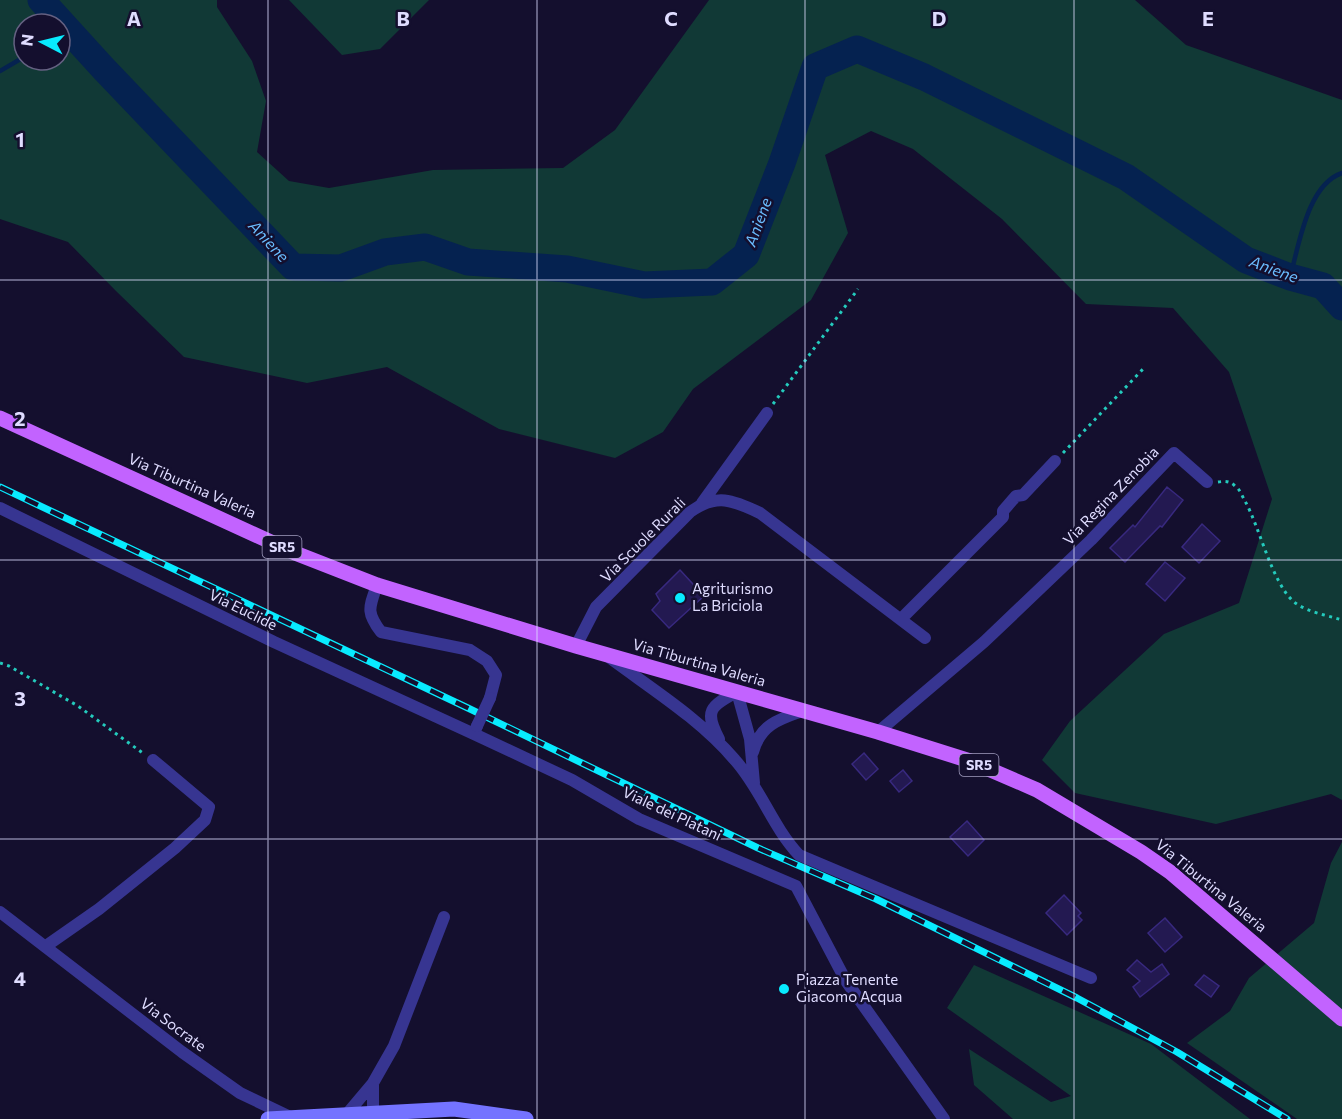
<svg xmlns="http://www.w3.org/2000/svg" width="1342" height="1119" viewBox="0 0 1342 1119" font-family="Commissioner,sans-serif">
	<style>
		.green { fill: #113936; fill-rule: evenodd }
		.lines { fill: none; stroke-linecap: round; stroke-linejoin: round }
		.stream { stroke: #052250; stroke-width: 4.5 }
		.river { stroke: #052250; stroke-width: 27 }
		.building { fill: #231951; stroke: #38297f; stroke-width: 1.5 }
		.path { stroke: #24cbbd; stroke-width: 3; stroke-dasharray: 3 4.5; stroke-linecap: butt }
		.street { stroke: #373591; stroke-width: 12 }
		.secondary { stroke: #7473ff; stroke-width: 15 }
		.primary { stroke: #c263ff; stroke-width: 15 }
		.rail-casing { stroke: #08ebff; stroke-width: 7 }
		.rail { stroke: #140f2e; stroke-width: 4.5; stroke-dasharray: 14; stroke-linecap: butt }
		.street-bridge { stroke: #373591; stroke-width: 12 }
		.grid { fill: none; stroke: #dfdcff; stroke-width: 1.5; stroke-opacity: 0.55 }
		.poi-dot { fill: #08ebff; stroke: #140f2e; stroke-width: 2 }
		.labels { text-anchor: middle; stroke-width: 5; stroke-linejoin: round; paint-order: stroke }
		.shield { fill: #140f2e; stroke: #a29ec0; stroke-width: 1.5 }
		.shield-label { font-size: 14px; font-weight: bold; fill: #dfdcff }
		.street-label { font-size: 15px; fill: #dfdcff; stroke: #140f2e }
		.poi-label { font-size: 15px; fill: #dfdcff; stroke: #140f2e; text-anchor: start }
		.water-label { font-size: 16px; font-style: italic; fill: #6abdff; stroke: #140f2e }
		.grid-label { font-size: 20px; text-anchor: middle; font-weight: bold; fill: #dfdcff; stroke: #140f2e; stroke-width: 5; stroke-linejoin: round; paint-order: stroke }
	</style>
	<rect width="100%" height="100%" fill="#140f2e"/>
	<path class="green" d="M 0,0 L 217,0 L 217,7 L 252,61 L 266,101 L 257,152 L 289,181 L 329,188 L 433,170 L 563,168 L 615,130 L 709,0 L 1135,0 L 1186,45 L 1342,100 L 1342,800 L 1331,794 L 1216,824 L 1075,793 L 1042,760 L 1070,721 L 1164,634 L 1239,603 L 1272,499 L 1229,372 L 1173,308 L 1086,304 L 1002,219 L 913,149 L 871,131 L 825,155 L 848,233 L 811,300 L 693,389 L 663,432 L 615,458 L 499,429 L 387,367 L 307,383 L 184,357 L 116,291 L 68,242 L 0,219 ZM 24,24 L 60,24 L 60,60 L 24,60 Z
		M 289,0 L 429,0 L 380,49 L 342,55 Z
		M 1342,842 L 1342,1119 L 1297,1119 L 1187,1043 L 1230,1011 L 1249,978 L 1314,923 L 1331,863 Z
		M 974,965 L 1151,1044 L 1250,1119 L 1013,1119 L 974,1085 L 969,1049 L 1051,1102 L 1071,1096 L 947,1008 Z"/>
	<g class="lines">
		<path class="stream" d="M 60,36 L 70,31
			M 0,71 L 24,57
			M 1290,277 C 1299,246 1307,185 1342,173"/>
		<path class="river" d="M 41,0 L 103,68 L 293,267 L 341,268 L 385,252 L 425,247 L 468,262 L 567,269 L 644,285 L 712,282 L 746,255 L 782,163 L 815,67 L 857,49 L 924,77 L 1126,177 L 1246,260 L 1290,277 L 1323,286 L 1342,307"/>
	</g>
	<path class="building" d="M 1167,487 L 1183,500 L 1162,527 L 1160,526 L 1125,562 L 1110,548 L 1133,525 L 1135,527 Z
		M 1202,524 L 1220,541 L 1199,563 L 1182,547 Z
		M 1165,562 L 1185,578 L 1165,601 L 1146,584 Z
		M 680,570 L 704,596 L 669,628 L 652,610 L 660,601 L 656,594 Z
		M 864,753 L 878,769 L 866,780 L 852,764 Z
		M 903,770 L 912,781 L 899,792 L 890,781 Z
		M 967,821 L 984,840 L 968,856 L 950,837 Z
		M 1064,895 L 1081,913 L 1078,916 L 1082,920 L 1067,935 L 1046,913 Z
		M 1165,918 L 1182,937 L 1165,952 L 1148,933 Z
		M 1137,960 L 1151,972 L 1162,964 L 1169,974 L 1140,997 L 1133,987 L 1140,981 L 1127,970 Z
		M 1204,975 L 1219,986 L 1211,997 L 1195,985 Z"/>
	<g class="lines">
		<path class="path" d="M 773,404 L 858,289
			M 1063,453 L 1144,368
			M 1218,482 C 1225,481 1230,481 1235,486 C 1240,489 1242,496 1245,501 C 1260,528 1272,583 1294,602 C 1307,612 1326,615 1342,620
			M 0,663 L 9,666 L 78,706 L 144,754"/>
		<path class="street" d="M 702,503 L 767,413
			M 0,508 L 274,642 L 474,734
			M 377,585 C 369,608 366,612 381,632 L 470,650 L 487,661 L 496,675 L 490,698
			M 901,619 L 1003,517 L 1003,511 L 1016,496 L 1023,495 L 1055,461
			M 576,646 L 596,607 L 690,512 C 716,493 733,500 760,513 L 925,638
			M 610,658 C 653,690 700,719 735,760 C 761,789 772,826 799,855 L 1091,978
			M 477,726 L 474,734 L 572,780 L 639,819 L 796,886 L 846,981 L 944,1119
			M 878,732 L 984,642 L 1091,540 L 1174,453 L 1207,482
			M 719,739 C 704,711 710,706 737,692 L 750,739 L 754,783
			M 753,752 C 760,725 779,719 802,711
			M 0,912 L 182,1052 L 240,1093 L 290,1117
			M 46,946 L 99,909 L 175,848 L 205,820 L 209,807 L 153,760
			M 373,1083 L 373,1119
			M 346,1119 L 346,1115 L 373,1083 L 394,1046 L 444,917"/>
		<path class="secondary" d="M 268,1119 L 454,1109 L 526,1119"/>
		<path class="primary" d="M 0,418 L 295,553 L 377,585 L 576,646 L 878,732 L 970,761 L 1037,790 L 1141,852 L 1170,872 L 1342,1019"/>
		<defs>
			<path id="rail" d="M 0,487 L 470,709 L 758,848 L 876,899 L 1077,998 L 1177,1052 L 1287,1119"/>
		</defs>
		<use href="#rail" class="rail-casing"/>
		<use href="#rail" class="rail"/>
		<path class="street-bridge" d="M 477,726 L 490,698"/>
	</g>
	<path class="grid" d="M 268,0 L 268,1119M 537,0 L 537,1119M 805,0 L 805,1119M 1074,0 L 1074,1119M 0,280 L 1342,280M 0,560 L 1342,560M 0,839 L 1342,839"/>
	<g class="poi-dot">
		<circle cx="680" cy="598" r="6"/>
		<circle cx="784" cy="989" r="6"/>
	</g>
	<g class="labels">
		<g class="shield">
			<rect x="262.5" y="536" width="39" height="22" rx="4.5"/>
			<rect x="959.5" y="754" width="39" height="22" rx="4.5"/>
		</g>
		<g class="shield-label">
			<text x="282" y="552">SR5</text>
			<text x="979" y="770">SR5</text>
		</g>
		<g class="street-label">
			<text transform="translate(192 486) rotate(24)" y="5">Via Tiburtina Valeria</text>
			<text transform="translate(1111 496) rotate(-46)" y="5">Via Regina Zenobia</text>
			<text transform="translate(643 540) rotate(-45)" y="5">Via Scuole Rurali</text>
			<text transform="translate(243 610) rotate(26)" y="5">Via Euclide</text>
			<text transform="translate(699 663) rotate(16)" y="5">Via Tiburtina Valeria</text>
			<text transform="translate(672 814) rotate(25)" y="5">Viale dei Platani</text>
			<text transform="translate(1211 886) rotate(39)" y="5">Via Tiburtina Valeria</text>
			<text transform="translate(173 1025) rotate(37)" y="5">Via Socrate</text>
		</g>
		<g class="poi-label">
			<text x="692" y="594">Agriturismo<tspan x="692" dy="17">La Briciola</tspan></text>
			<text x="796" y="985">Piazza Tenente<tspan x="796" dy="17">Giacomo Acqua</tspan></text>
		</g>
		<g class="water-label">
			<text transform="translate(758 222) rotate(-70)" y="6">Aniene</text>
			<text transform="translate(269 241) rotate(47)" y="6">Aniene</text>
			<text transform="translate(1274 269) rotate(20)" y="6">Aniene</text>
		</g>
	</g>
	<g class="grid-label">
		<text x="134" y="26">A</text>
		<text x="403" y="26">B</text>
		<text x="671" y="26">C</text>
		<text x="939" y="26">D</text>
		<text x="1208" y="26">E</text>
		<text x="20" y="147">1</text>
		<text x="20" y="426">2</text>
		<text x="20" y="706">3</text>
		<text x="20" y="986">4</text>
	</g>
	<g transform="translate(42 42) rotate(277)"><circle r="28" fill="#140f2e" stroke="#656182" stroke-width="1.5"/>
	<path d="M0-4.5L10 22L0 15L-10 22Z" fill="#08ebff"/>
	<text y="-9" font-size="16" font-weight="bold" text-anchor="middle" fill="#dfdcff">N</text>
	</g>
</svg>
